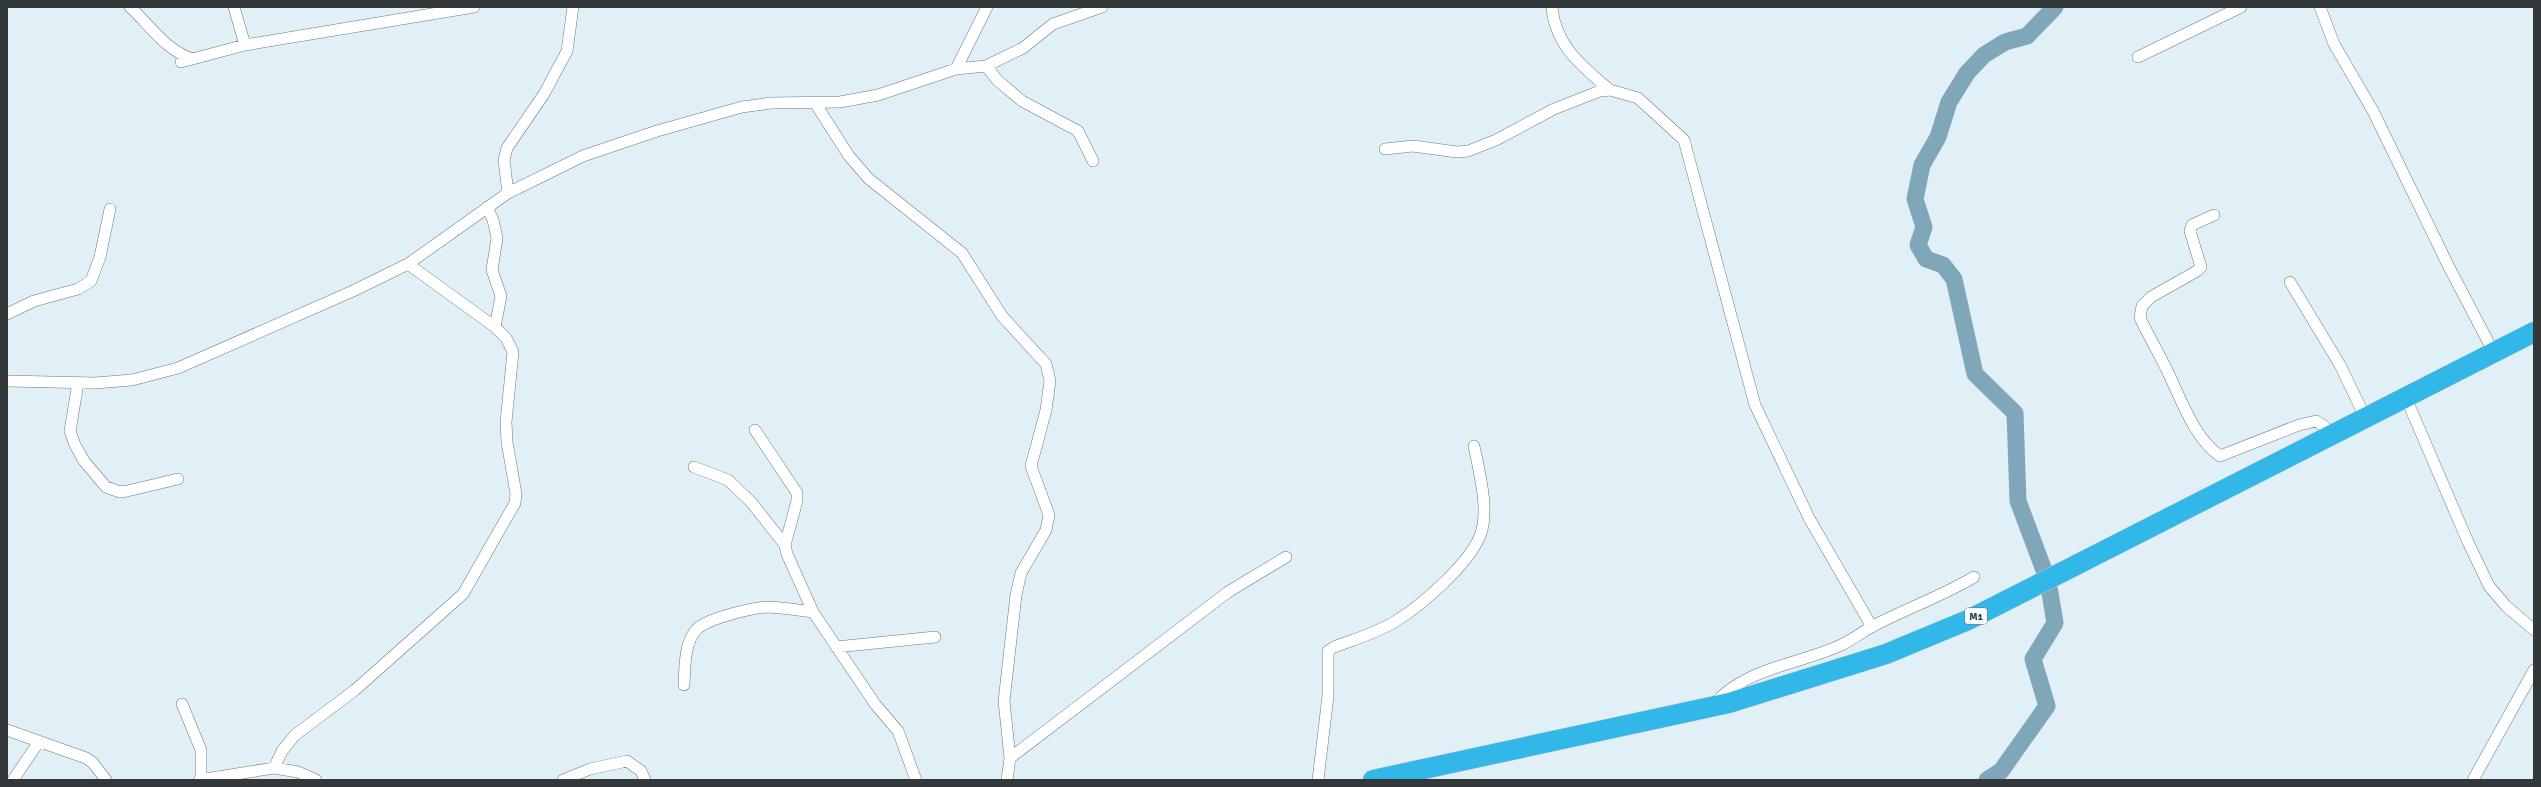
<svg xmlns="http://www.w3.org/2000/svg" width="2541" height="787" viewBox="0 0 2541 787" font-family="Signika,sans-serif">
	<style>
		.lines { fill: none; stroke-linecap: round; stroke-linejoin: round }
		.river { stroke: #80a7b9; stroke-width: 17 }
		.street-casing { stroke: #6c797f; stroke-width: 12 }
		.highway-casing { stroke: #cacbcc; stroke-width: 21 }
		.street { stroke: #fff; stroke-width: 11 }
		.highway { stroke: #31b8e8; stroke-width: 20 }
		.labels { text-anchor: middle; stroke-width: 4; stroke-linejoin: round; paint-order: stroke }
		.shield { fill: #f5fbfe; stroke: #6d7276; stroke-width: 1 }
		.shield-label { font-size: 10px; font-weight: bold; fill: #33383b }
	</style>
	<rect width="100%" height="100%" fill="#e1eff6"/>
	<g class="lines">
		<path class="river" d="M 2045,573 L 2018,501 L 2015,413 L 1975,374 L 1954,279 L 1943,265 L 1926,259 L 1918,245 L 1924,227 L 1915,199 L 1922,165 L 1938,137 L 1949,102 L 1967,73 L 1984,55 L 2005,42 L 2027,36 L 2055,7
			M 1987,780 L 2001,771 L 2047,706 L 2033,659 L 2055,623 L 2049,587"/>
		<defs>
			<path id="street" d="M 130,7 C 150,25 166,51 193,59
				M 234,7 L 245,45
				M 1552,7 C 1555,46 1583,67 1610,90
				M 2320,7 L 2334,44 L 2373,111 L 2449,267 L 2494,353
				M 2138,57 L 2241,7
				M 181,62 L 245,45 L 474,7
				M 986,66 L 997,80 L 1022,101 L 1078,131 L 1093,161
				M 956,69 L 987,7
				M 815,103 L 849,156 L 869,179 L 962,253 L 1002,316 L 1046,364 L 1050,381 L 1046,410 L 1031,466 L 1049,515 L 1046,530 L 1021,573 L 1016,595 L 1004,701 L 1010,758 L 1007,780
				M 1385,149 L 1413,146 L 1457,152 L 1468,151 L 1496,140 L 1554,109 L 1600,91 L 1610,90 L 1638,98 L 1684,140 L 1755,405 L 1809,518 L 1872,627
				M 508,193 L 504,160 L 507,148 L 544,94 L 567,51 L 573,7
				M 487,207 L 493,220 L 497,238 L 492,270 L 501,296 L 495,327
				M 2214,215 L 2192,225 L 2190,231 L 2201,267 L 2197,271 L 2151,297 L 2142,306 L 2140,318 C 2150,339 2163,360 2172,381 C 2184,407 2196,439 2220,456 L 2299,425 L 2316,421 L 2324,426 L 2329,437
				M 2290,282 L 2340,365 L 2366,419
				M 7,314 L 34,301 L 78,289 L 91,281 L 100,257 L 110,209
				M 7,381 L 95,383 L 132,380 L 178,368 L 353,291 L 408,264 L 508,193 L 583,156 L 657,131 L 742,107 L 771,103 L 840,102 L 878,95 L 956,69 L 986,66 L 1023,48 L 1053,24 L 1102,7
				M 78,383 L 70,431 L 75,445 L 84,461 L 106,487 L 120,492 L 127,491 L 178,479
				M 2406,398 L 2468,542 L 2489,586 L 2506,606 L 2534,630
				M 755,430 L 797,493 L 797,501 L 785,545 L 787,554 L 813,612 L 875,704 L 898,731 L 916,780
				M 694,467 L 728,480 L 751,502 L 785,545
				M 836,647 L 935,637
				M 684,685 C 685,668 684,642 697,629 C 708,618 755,607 770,607 C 785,608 799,610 813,612
				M 182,704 L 201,750 L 201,779
				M 1713,705 C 1746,667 1798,665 1841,645 C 1852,640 1862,632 1873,626 C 1906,609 1942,596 1974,577
				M 7,730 L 86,758 L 93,763 L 106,780
				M 1010,758 L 1228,592 L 1286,557
				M 274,768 L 282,751 L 295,735 L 355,690 L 463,594 L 515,503 L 516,494 L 507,442 L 506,422 L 513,352 L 506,338 L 495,327 L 408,264
				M 13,780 L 38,743
				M 199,780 L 274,768 L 298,772 L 316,780
				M 563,780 L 590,769 L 627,761 L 641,771 L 645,780
				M 1318,780 L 1328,696 L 1328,651 L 1334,647 C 1355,639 1377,633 1396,621 C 1423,604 1468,565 1480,536 C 1490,511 1479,471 1474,446
				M 2473,780 L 2534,670"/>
			<path id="highway" d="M 1373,780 L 1729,703 L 1886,654 L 1968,620 L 2534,332"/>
		</defs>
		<use href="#street" class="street-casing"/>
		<use href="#highway" class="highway-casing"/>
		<use href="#street" class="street"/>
		<use href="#highway" class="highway"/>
	</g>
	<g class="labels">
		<rect class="shield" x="1965" y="608" width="22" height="16" rx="3"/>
		<g class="shield-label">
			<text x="1976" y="620">M1</text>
		</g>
	</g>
	<rect width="2541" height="787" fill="none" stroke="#33383b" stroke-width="16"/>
</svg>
